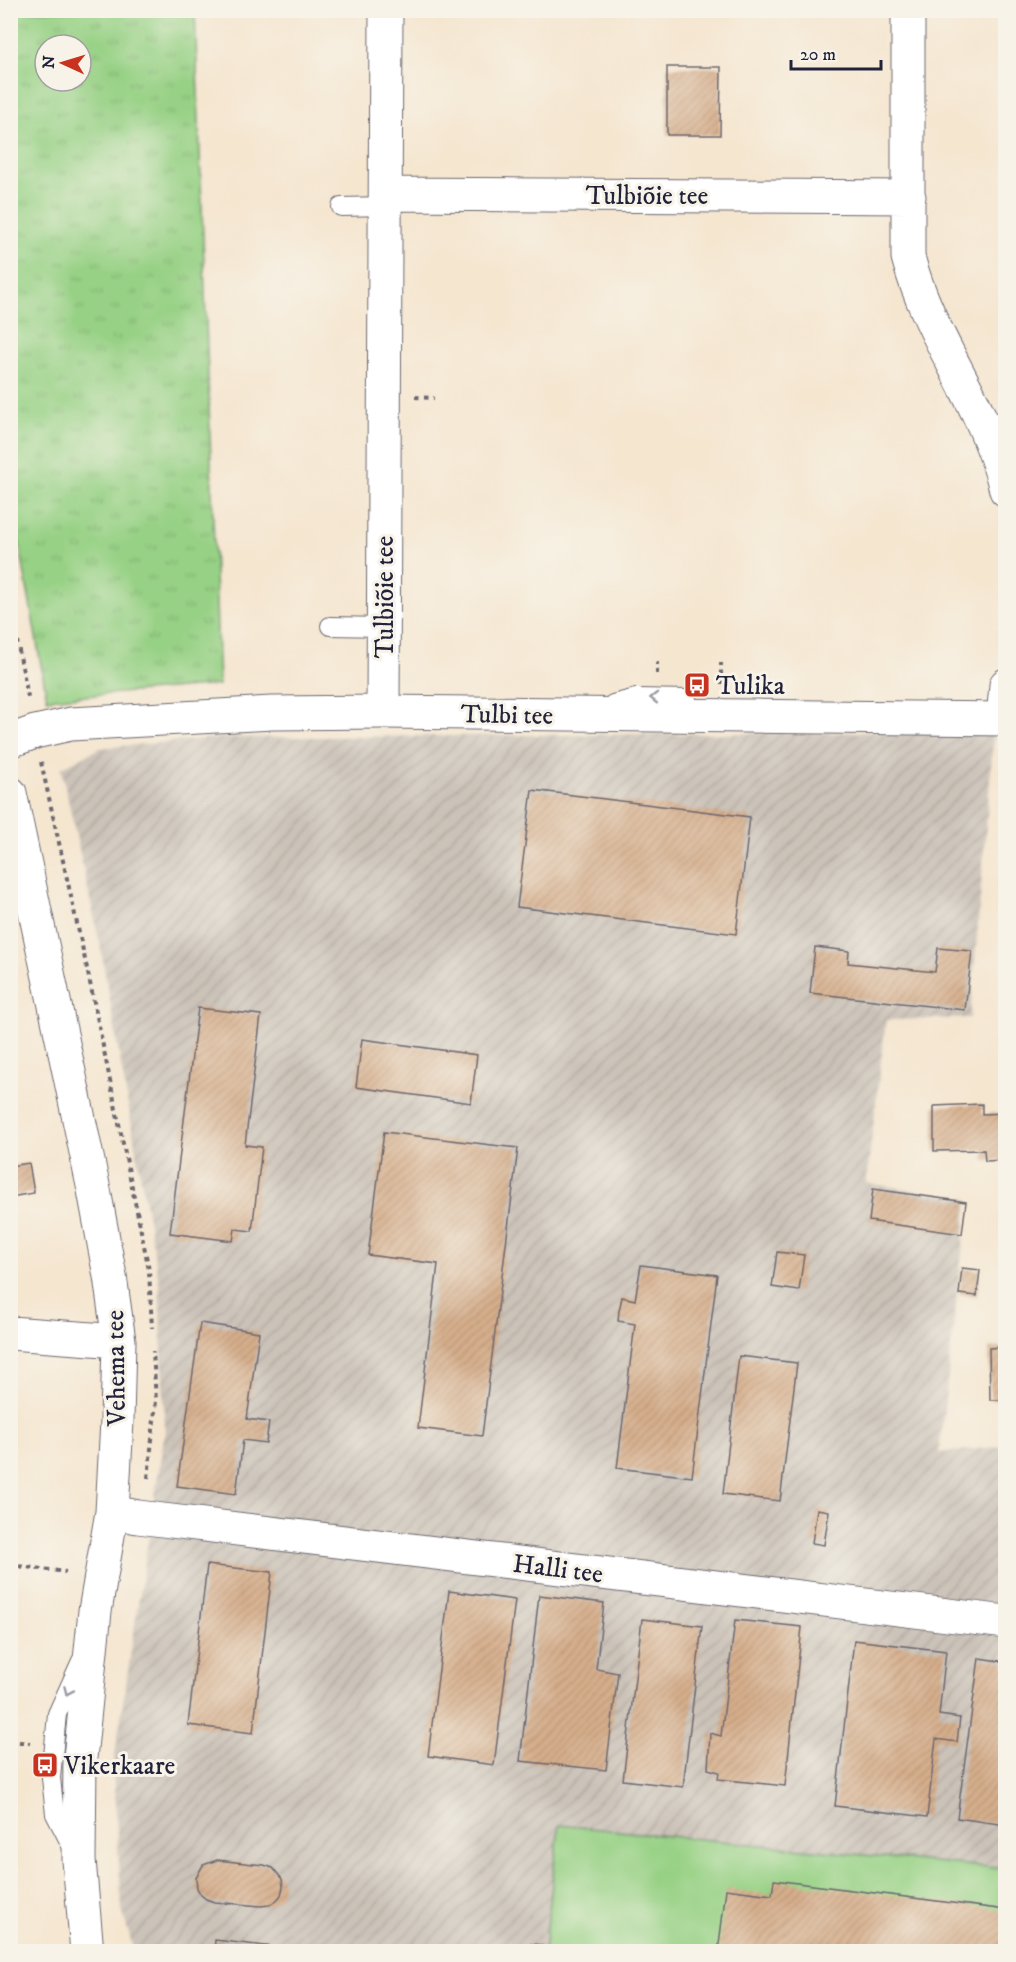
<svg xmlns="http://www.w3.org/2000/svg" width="1016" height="1962" viewBox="0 0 1016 1962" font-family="'IM FELL DW Pica',serif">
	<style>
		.industrial { fill: url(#industrial-furrows) }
		.grass { fill: url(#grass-tufts); stroke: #5c7a60; stroke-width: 1.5; fill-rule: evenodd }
		.pitch { fill: #97d185; stroke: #5c7a60; stroke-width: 1.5 }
		.building { fill: url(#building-hatch) }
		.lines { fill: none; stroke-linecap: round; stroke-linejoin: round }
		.lane-casing { stroke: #6c676f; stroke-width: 20 }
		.street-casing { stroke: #6c676f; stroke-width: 35 }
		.path { stroke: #6c676f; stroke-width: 4; stroke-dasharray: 4.5 4.5; stroke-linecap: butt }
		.lane { stroke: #fff; stroke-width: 18 }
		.street { stroke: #fff; stroke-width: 33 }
		.oneway { stroke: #9c9ca7 }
		.labels { text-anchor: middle; stroke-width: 6; stroke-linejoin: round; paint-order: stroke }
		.street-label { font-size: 26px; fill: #22223b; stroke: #f7f3e8 }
		.poi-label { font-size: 26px; fill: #22223b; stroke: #f7f3e8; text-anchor: start }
	</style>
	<defs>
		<pattern id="industrial-furrows" width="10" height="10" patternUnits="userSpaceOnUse" patternTransform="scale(1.5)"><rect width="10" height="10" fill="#cbc2b8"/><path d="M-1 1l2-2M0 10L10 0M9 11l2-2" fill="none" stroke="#aea69f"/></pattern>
		<pattern id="grass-tufts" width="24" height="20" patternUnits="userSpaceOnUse" patternTransform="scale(1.5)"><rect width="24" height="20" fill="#97d185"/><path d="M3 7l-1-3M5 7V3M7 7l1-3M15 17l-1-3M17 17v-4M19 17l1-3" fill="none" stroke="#82b374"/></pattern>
		<pattern id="building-hatch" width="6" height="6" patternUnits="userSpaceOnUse" patternTransform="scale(1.5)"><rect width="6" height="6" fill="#d6ae8b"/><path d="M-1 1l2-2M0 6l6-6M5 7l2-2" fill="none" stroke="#b79579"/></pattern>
	</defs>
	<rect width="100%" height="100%" fill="#f7f3e8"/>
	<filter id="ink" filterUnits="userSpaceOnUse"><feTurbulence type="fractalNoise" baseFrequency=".0167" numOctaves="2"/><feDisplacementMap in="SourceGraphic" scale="12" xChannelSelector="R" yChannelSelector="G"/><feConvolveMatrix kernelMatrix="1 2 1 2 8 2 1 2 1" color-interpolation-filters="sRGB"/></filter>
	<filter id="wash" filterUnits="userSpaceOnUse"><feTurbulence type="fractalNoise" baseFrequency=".008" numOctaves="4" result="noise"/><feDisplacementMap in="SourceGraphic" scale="24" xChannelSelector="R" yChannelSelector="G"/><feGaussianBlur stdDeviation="1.35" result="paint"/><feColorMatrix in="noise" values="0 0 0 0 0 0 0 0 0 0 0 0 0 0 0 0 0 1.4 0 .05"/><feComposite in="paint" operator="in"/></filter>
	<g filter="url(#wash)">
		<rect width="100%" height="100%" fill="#f5e6d0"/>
		<path class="industrial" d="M 994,731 L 970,1018 L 886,1020 L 866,1183 L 968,1199 L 939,1453 L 1005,1446 L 1005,1951 L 134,1951 L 122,1910 L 113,1768 L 165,1430 L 159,1282 L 100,944 L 61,768 L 100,748 L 214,738 Z"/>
		<path class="grass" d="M 10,11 L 195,11 L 219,685 L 47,699 L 11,497 ZM 45,45 L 81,45 L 81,81 L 45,81 Z"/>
		<path class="pitch" d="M 559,1825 L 1005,1869 L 1005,1951 L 544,1952 Z"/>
		<g id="blocks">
			<path class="building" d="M 667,67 L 721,67 L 720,135 L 667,135 Z
				M 532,790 L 750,817 L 736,934 L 517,907 Z
				M 815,947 L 849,951 L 848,963 L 935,972 L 938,948 L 972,951 L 965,1010 L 810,993 Z
				M 198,1008 L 261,1015 L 245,1145 L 262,1147 L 252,1231 L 235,1229 L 233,1241 L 170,1233 Z
				M 362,1039 L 477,1055 L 471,1103 L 356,1087 Z
				M 982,1104 L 982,1114 L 1006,1113 L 1006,1160 L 985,1161 L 984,1150 L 934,1151 L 934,1106 Z
				M 384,1132 L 518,1148 L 482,1436 L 418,1428 L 438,1264 L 368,1255 Z
				M 29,1163 L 34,1193 L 10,1197 L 10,1166 Z
				M 873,1189 L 966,1202 L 962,1234 L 869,1221 Z
				M 777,1252 L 804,1255 L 799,1291 L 772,1287 Z
				M 641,1265 L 717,1275 L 692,1477 L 617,1468 L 635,1324 L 618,1321 L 619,1311 L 622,1297 L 635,1300 Z
				M 962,1268 L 980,1270 L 977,1296 L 959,1294 Z
				M 200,1323 L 259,1332 L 247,1419 L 269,1422 L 266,1443 L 243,1440 L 236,1494 L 177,1486 Z
				M 1006,1347 L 1006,1400 L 990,1400 L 989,1348 Z
				M 739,1356 L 797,1363 L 780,1501 L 723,1494 Z
				M 817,1509 L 829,1511 L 824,1545 L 812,1543 Z
				M 207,1565 L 272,1572 L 253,1733 L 188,1725 Z
				M 449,1591 L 515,1600 L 494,1765 L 428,1756 Z
				M 539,1595 L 604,1603 L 596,1669 L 618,1673 L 606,1770 L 520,1761 Z
				M 642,1619 L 702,1626 L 683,1787 L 623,1780 Z
				M 735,1620 L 802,1627 L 785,1786 L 718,1779 L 719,1772 L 708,1769 L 710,1733 L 721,1736 Z
				M 854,1640 L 946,1651 L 939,1715 L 960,1718 L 957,1742 L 936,1739 L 927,1817 L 835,1806 Z
				M 979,1658 L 1006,1662 L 1006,1825 L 957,1818 Z
				M 217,1860 L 264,1865 L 273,1868 L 282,1879 L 283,1887 L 281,1895 L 276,1901 L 269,1905 L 261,1906 L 214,1902 L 206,1899 L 201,1895 L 197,1888 L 196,1878 L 203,1865 Z
				M 774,1880 L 1006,1910 L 1006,1952 L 718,1952 L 726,1889 L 772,1895 Z
				M 215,1940 L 273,1947 L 273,1952 L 214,1952 Z
				M 531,1944 L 542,1945 L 541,1952 L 530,1952 Z"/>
		</g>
	</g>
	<g filter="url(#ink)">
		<use href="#blocks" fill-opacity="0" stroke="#6c676f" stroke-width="1.5"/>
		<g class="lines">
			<defs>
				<path id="lane" d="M 341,207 L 385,206
					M 330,626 L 384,627
					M 613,704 L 636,698 L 687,699
					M 73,1849 L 55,1814 L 51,1778 L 57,1714 L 81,1661"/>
				<path id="street" d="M 908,10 L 908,257 C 929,338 987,407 1006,490
					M 386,194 L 909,197
					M 383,712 L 386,10
					M 1003,719 L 1006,685
					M 10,741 L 35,732 L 71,724 L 272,713 L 383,712 L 1006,719
					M 10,793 L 94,1190 L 110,1276 L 119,1341 L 117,1421 L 112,1512 L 95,1611 L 80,1758 L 79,1860 L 87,1952
					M 10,1333 L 119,1341
					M 112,1512 L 138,1517 L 1006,1622"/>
			</defs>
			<use href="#lane" class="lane-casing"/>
			<use href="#street" class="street-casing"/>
			<path class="path" d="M 415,397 L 434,398
				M 10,605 L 29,702
				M 657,674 L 657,662
				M 721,684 L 721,663
				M 41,762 L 88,973 L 149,1270 L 152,1328
				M 148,1478 L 156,1401 L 153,1351
				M 10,1565 L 66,1572
				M 10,1741 L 30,1743"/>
			<use href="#lane" class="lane"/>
			<use href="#street" class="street"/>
		</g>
		<defs><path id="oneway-chevron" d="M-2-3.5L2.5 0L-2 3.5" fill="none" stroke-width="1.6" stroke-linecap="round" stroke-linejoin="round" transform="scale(1.5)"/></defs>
		<g class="oneway">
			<use href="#oneway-chevron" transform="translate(654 698) rotate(-179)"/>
			<use href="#oneway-chevron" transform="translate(68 1691) rotate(114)"/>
		</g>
	</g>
	<defs>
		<symbol id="bus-square" viewBox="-11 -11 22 22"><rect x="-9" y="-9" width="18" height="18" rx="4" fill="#c8321e" stroke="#f7f3e8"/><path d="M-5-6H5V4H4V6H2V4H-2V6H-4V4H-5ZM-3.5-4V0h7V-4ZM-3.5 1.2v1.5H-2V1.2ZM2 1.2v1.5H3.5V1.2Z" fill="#fff"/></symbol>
	</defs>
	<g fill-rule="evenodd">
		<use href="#bus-square" x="682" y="670" width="30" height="30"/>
		<use href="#bus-square" x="30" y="1750" width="30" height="30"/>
	</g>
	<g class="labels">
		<g class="street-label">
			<text x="647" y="204">Tulbiõie tee</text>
			<text transform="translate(384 597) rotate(-90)" y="9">Tulbiõie tee</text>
			<text transform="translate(507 714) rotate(1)" y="9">Tulbi tee</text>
			<text transform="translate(115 1368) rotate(-91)" y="9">Vehema tee</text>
			<text transform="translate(558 1568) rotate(7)" y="9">Halli tee</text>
		</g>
		<g class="poi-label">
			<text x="716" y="694">Tulika</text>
			<text x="64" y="1774">Vikerkaare</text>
		</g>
	</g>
	<rect width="1016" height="1962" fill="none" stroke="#f7f3e8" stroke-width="36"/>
	<g transform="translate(63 63) rotate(274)"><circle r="28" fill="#f7f3e8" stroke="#a29fa3" stroke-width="1.5"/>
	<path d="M0-4.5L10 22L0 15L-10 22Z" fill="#c8321e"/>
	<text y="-9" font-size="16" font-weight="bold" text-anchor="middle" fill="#22223b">N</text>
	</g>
	<path d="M791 60v9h90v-9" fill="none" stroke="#22223b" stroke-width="3"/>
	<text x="800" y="60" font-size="18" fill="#22223b" stroke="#f7f3e8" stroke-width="4.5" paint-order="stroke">20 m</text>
</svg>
